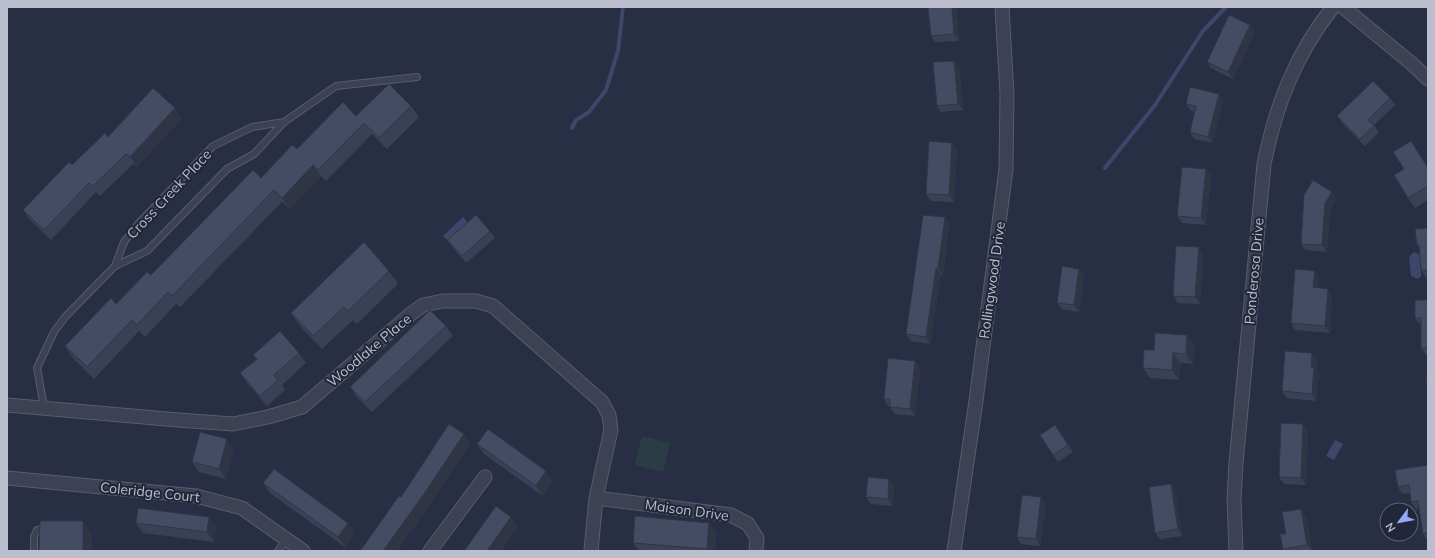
<svg xmlns="http://www.w3.org/2000/svg" width="1435" height="558" viewBox="0 0 1435 558" font-family="Mulish,sans-serif">
	<style>
		.green { fill: #2a3d45 }
		.water { fill: #3c476b }
		.lines { fill: none; stroke-linecap: round; stroke-linejoin: round }
		.stream { stroke: #3c476b; stroke-width: 4 }
		.service-casing { stroke: #585c6e; stroke-width: 8 }
		.minor-casing { stroke: #585c6e; stroke-width: 15 }
		.service { stroke: #3c4253; stroke-width: 6 }
		.minor { stroke: #3c4253; stroke-width: 13 }
		.wall { fill: #3a4156 }
		.shaded-wall { fill: #303546 }
		.building { fill: #444c64; stroke: #303546 }
		.labels { text-anchor: middle; stroke-width: 4; stroke-linejoin: round; paint-order: stroke }
		.street-label { font-size: 14px; fill: #babecd; stroke: #212639 }
	</style>
	<rect width="100%" height="100%" fill="#282f44"/>
	<path class="green" d="M 642,436 L 670,443 L 663,472 L 635,465 Z"/>
	<path class="water" d="M 463,217 L 471,226 L 452,245 L 443,236 Z
		M 1414,252 L 1420,255 L 1421,276 L 1418,279 L 1411,276 L 1409,257 Z
		M 1335,440 L 1343,444 L 1334,460 L 1326,456 Z"/>
	<g class="lines">
		<path class="stream" d="M 572,128 L 576,120 L 589,112 L 606,90 L 618,51 L 623,7
			M 1105,168 L 1155,105 L 1203,31 L 1226,7"/>
		<defs>
			<path id="service" d="M 115,266 L 124,242 L 139,223 L 213,146 L 252,127 L 284,122
				M 44,407 L 37,368 L 54,332 L 65,317 L 115,266 L 147,251 L 227,169 L 254,154 L 284,122 L 336,86 L 417,77
				M 34,551 L 34,537 L 37,530 L 47,527
				M 278,551 L 286,539"/>
			<path id="minor" d="M 1343,7 L 1411,63 L 1428,79
				M 7,405 L 178,420 L 233,424 L 268,417 L 302,407 L 412,313 L 423,305 L 443,301 L 476,301 L 493,306 L 602,402 L 609,415 L 611,430 L 596,498 L 591,551
				M 7,478 L 196,496 L 242,508 L 303,551
				M 596,498 L 731,515 L 748,524 L 757,538 L 756,551
				M 430,551 L 485,477
				M 954,551 L 976,401 L 1006,169 L 1007,94 L 1002,7
				M 1236,551 L 1234,499 L 1236,463 L 1264,164 C 1276,105 1295,55 1333,7"/>
		</defs>
		<use href="#service" class="service-casing"/>
		<use href="#minor" class="minor-casing"/>
		<use href="#service" class="service"/>
		<use href="#minor" class="minor"/>
	</g>
	<path class="wall" d="M 928,7 L 956,7 L 959,41 L 935,42 L 931,36 Z
		M 1255,32 L 1233,79 L 1211,68 L 1207,62 Z
		M 954,61 L 959,67 L 963,110 L 941,112 L 937,106 Z
		M 1390,98 L 1395,105 L 1374,125 L 1379,132 L 1365,146 L 1342,123 L 1337,116 Z
		M 1223,101 L 1213,143 L 1194,139 L 1190,132 L 1195,112 L 1191,111 L 1186,104 Z
		M 411,106 L 419,117 L 387,149 L 372,134 L 326,181 L 321,176 L 290,209 L 282,202 L 180,307 L 176,304 L 145,337 L 139,331 L 94,379 L 73,358 L 65,346 L 151,275 L 261,178 L 297,149 L 356,116 Z
		M 182,118 L 137,167 L 133,164 L 100,196 L 96,192 L 51,240 L 30,220 L 23,210 L 72,165 L 108,137 Z
		M 957,149 L 954,202 L 931,201 L 926,194 Z
		M 1418,151 L 1428,167 L 1428,200 L 1415,208 L 1408,198 L 1404,169 Z
		M 1206,169 L 1211,176 L 1206,225 L 1182,223 L 1177,216 Z
		M 1332,192 L 1336,199 L 1330,210 L 1327,252 L 1305,250 L 1301,244 Z
		M 945,217 L 949,224 L 943,275 L 941,275 L 930,344 L 911,341 L 906,334 Z
		M 1428,228 L 1428,277 L 1426,277 L 1421,270 L 1419,248 L 1417,245 Z
		M 490,231 L 495,238 L 466,263 L 452,247 L 447,240 Z
		M 1199,247 L 1203,254 L 1200,304 L 1178,303 L 1173,296 Z
		M 1079,269 L 1084,276 L 1079,312 L 1062,309 L 1057,303 Z
		M 389,271 L 398,284 L 357,324 L 353,320 L 322,349 L 300,326 L 291,313 Z
		M 1315,271 L 1319,278 L 1318,288 L 1332,295 L 1330,333 L 1295,330 L 1291,323 Z
		M 1428,300 L 1428,355 L 1426,355 L 1421,348 L 1421,324 L 1420,324 L 1415,318 Z
		M 446,326 L 453,336 L 372,412 L 357,397 L 350,387 Z
		M 1194,345 L 1193,364 L 1180,363 L 1179,380 L 1150,378 L 1143,368 L 1154,350 Z
		M 299,353 L 306,363 L 282,385 L 285,390 L 267,406 L 247,383 L 240,373 L 256,359 L 253,355 Z
		M 1312,353 L 1317,360 L 1316,370 L 1319,374 L 1316,401 L 1286,398 L 1282,391 Z
		M 915,361 L 920,368 L 915,416 L 894,414 L 890,407 L 890,406 L 888,406 L 884,399 Z
		M 1303,424 L 1308,431 L 1306,485 L 1284,484 L 1279,477 Z
		M 1060,432 L 1073,452 L 1058,462 L 1053,455 Z
		M 477,444 L 553,481 L 543,496 L 484,454 Z
		M 234,449 L 226,479 L 199,472 L 192,462 Z
		M 1428,465 L 1428,541 L 1423,534 L 1419,508 L 1416,509 L 1411,502 L 1410,493 L 1402,494 L 1398,487 Z
		M 263,483 L 348,523 L 355,533 L 345,547 L 270,493 Z
		M 1171,484 L 1175,491 L 1182,536 L 1160,539 L 1155,533 Z
		M 894,486 L 893,506 L 871,504 L 866,497 Z
		M 1046,504 L 1040,546 L 1021,544 L 1017,537 Z
		M 1301,509 L 1306,516 L 1312,551 L 1284,551 L 1283,549 L 1286,534 Z
		M 209,517 L 216,527 L 214,542 L 143,533 L 136,523 Z
		M 709,523 L 716,533 L 715,551 L 639,551 L 633,543 Z"/>
	<path class="shaded-wall" d="M 952,7 L 956,7 L 959,41 L 954,34 Z
		M 1250,25 L 1255,32 L 1233,79 L 1228,72 Z
		M 954,61 L 959,67 L 963,110 L 958,104 Z
		M 1219,94 L 1223,101 L 1213,143 L 1208,137 Z
		M 175,108 L 182,118 L 137,167 L 130,157 Z
		M 1411,141 L 1418,151 L 1428,167 L 1428,168 Z
		M 952,143 L 957,149 L 954,202 L 949,195 Z
		M 313,165 L 321,176 L 290,209 L 282,198 Z
		M 1206,169 L 1211,176 L 1206,225 L 1201,218 Z
		M 1332,192 L 1336,199 L 1330,210 L 1327,252 L 1322,245 L 1325,203 Z
		M 945,217 L 949,224 L 943,275 L 938,269 Z
		M 1199,247 L 1203,254 L 1200,304 L 1195,297 Z
		M 936,268 L 941,275 L 930,344 L 926,337 Z
		M 1079,269 L 1084,276 L 1079,312 L 1074,305 Z
		M 1315,271 L 1319,278 L 1318,294 L 1313,287 Z
		M 1328,289 L 1332,295 L 1330,333 L 1325,326 Z
		M 1187,335 L 1194,345 L 1193,364 L 1186,354 Z
		M 1173,353 L 1180,363 L 1179,380 L 1172,370 Z
		M 1312,353 L 1317,360 L 1316,370 L 1319,374 L 1316,401 L 1312,394 L 1311,367 Z
		M 915,361 L 920,368 L 915,416 L 910,409 Z
		M 1303,424 L 1308,431 L 1306,485 L 1301,478 Z
		M 464,434 L 470,444 L 431,504 L 397,551 L 383,551 Z
		M 227,439 L 234,449 L 226,479 L 219,469 Z
		M 546,471 L 553,481 L 543,496 L 536,486 Z
		M 889,479 L 894,486 L 893,506 L 888,499 Z
		M 1171,484 L 1175,491 L 1182,536 L 1178,529 Z
		M 1041,497 L 1046,504 L 1040,546 L 1036,539 Z
		M 1301,509 L 1306,516 L 1312,551 L 1307,545 Z
		M 209,517 L 216,527 L 214,542 L 207,532 Z
		M 511,517 L 518,527 L 501,551 L 487,551 Z
		M 83,521 L 92,534 L 92,551 L 83,551 Z
		M 348,523 L 355,533 L 345,547 L 338,537 Z
		M 709,523 L 716,533 L 715,551 L 709,551 L 707,549 Z"/>
	<path class="building" d="M 928,7 L 952,7 L 954,34 L 931,36 Z
		M 1229,15 L 1250,25 L 1228,72 L 1207,62 Z
		M 954,61 L 958,104 L 937,106 L 933,62 Z
		M 1373,81 L 1390,98 L 1368,120 L 1374,126 L 1360,139 L 1337,116 Z
		M 389,84 L 411,106 L 379,138 L 364,123 L 318,170 L 313,165 L 282,198 L 274,190 L 172,296 L 168,292 L 137,325 L 132,320 L 87,367 L 65,346 L 111,298 L 116,304 L 147,272 L 151,275 L 253,170 L 261,178 L 292,145 L 297,149 L 343,102 L 356,116 Z
		M 1190,87 L 1219,94 L 1208,137 L 1190,132 L 1196,106 L 1186,104 Z
		M 153,88 L 175,108 L 130,157 L 126,154 L 93,186 L 89,183 L 44,230 L 23,210 L 69,162 L 72,165 L 105,133 L 108,137 Z
		M 929,141 L 952,143 L 949,195 L 926,194 Z
		M 1411,141 L 1428,168 L 1428,186 L 1408,198 L 1394,175 L 1404,169 L 1393,152 Z
		M 1182,167 L 1206,169 L 1201,218 L 1177,216 Z
		M 1313,180 L 1332,192 L 1325,203 L 1322,245 L 1301,244 L 1304,195 Z
		M 476,215 L 490,231 L 462,256 L 447,240 Z
		M 923,215 L 945,217 L 938,269 L 936,268 L 926,337 L 906,334 Z
		M 1428,228 L 1428,270 L 1421,270 L 1419,245 L 1417,245 L 1415,229 Z
		M 364,242 L 389,271 L 348,311 L 344,307 L 313,336 L 291,313 Z
		M 1176,246 L 1199,247 L 1195,297 L 1173,296 Z
		M 1062,266 L 1079,269 L 1074,305 L 1057,303 Z
		M 1295,269 L 1315,271 L 1313,287 L 1328,289 L 1325,326 L 1291,323 Z
		M 1415,300 L 1428,300 L 1428,348 L 1421,348 L 1421,318 L 1415,318 Z
		M 430,310 L 446,326 L 365,402 L 350,387 Z
		M 280,331 L 299,353 L 274,375 L 278,380 L 260,396 L 240,373 L 257,359 L 253,355 Z
		M 1155,333 L 1187,335 L 1186,354 L 1173,353 L 1172,370 L 1143,368 L 1144,350 L 1154,350 Z
		M 1285,351 L 1312,353 L 1311,367 L 1314,367 L 1312,394 L 1282,391 Z
		M 888,358 L 915,361 L 910,409 L 890,407 L 890,399 L 884,399 Z
		M 1426,375 L 1428,375 L 1428,400 Z
		M 1281,423 L 1303,424 L 1301,478 L 1279,477 Z
		M 449,424 L 464,434 L 424,494 L 383,551 L 360,551 L 399,496 L 401,497 Z
		M 1055,425 L 1068,445 L 1053,455 L 1040,435 Z
		M 488,429 L 546,471 L 536,486 L 477,444 Z
		M 200,432 L 227,439 L 219,469 L 192,462 Z
		M 1428,465 L 1428,533 L 1423,534 L 1418,501 L 1411,502 L 1409,485 L 1398,487 L 1395,470 Z
		M 274,469 L 348,523 L 338,537 L 263,483 Z
		M 868,477 L 889,479 L 888,499 L 866,497 Z
		M 1171,484 L 1178,529 L 1155,533 L 1149,487 Z
		M 1022,495 L 1041,497 L 1036,539 L 1017,537 Z
		M 496,506 L 511,517 L 487,551 L 464,551 Z
		M 138,508 L 209,517 L 207,532 L 136,523 Z
		M 1301,509 L 1307,545 L 1283,549 L 1280,534 L 1286,534 L 1282,512 Z
		M 635,516 L 709,523 L 707,549 L 633,543 Z
		M 40,521 L 83,521 L 83,551 L 39,551 Z"/>
	<g class="labels">
		<g class="street-label">
			<text transform="translate(169 194) rotate(-47)" y="5">Cross Creek Place</text>
			<text transform="translate(1254 271) rotate(-85)" y="5">Ponderosa Drive</text>
			<text transform="translate(992 280) rotate(-82)" y="5">Rollingwood Drive</text>
			<text transform="translate(369 350) rotate(-40)" y="5">Woodlake Place</text>
			<text transform="translate(150 492) rotate(6)" y="5">Coleridge Court</text>
			<text transform="translate(687 510) rotate(8)" y="5">Maison Drive</text>
		</g>
	</g>
	<rect width="1435" height="558" fill="none" stroke="#babecd" stroke-width="16"/>
	<g transform="translate(1399 522) rotate(238)"><circle r="19" fill="#212639" stroke="#5e6374"/>
	<path d="M0-3L7 15L0 10L-7 15Z" fill="#94a8f7"/>
	<text y="-6" font-size="11" font-weight="bold" text-anchor="middle" fill="#babecd">N</text>
	</g>
</svg>
